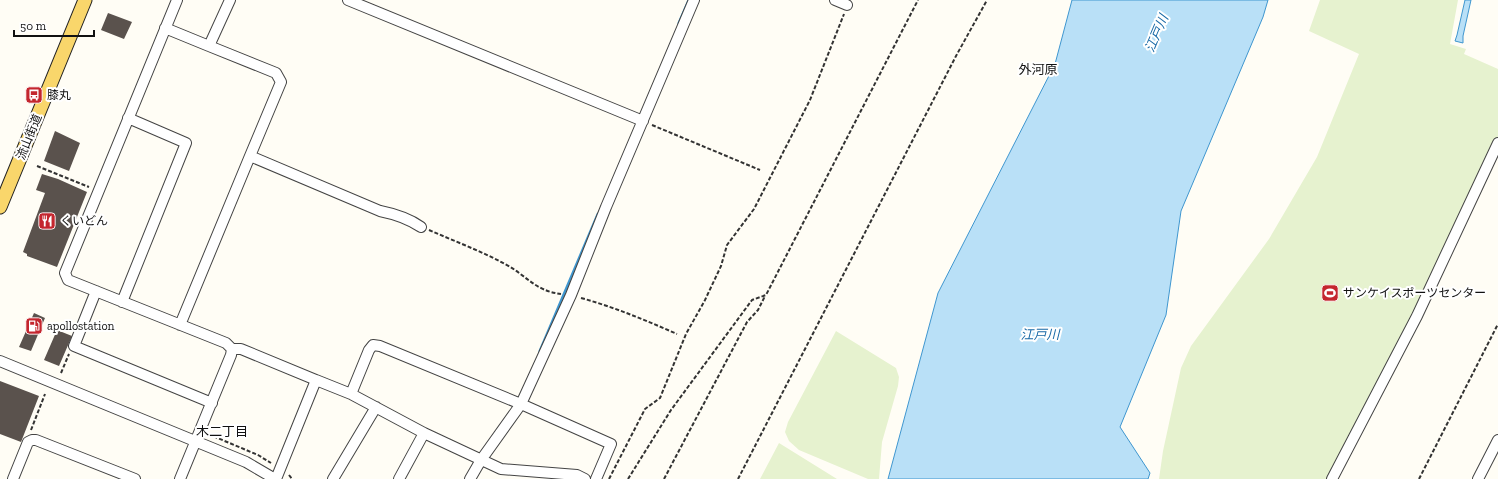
<svg xmlns="http://www.w3.org/2000/svg" width="1498" height="479" viewBox="0 0 1498 479" font-family="'Zilla Slab','Noto Sans JP',serif">
	<style>
		.pitch { fill: #e6f2cf }
		.water { fill: #b9e0f7; stroke: #3f96cf }
		.lines { fill: none; stroke-linecap: round; stroke-linejoin: round }
		.stream { stroke: #3f96cf; stroke-width: 3 }
		.building { fill: #5a524d }
		.minor-casing { stroke: #444; stroke-width: 12 }
		.major-casing { stroke: #222; stroke-width: 15 }
		.path { stroke: #333; stroke-width: 2; stroke-dasharray: 4 2; stroke-linecap: butt }
		.minor { stroke: #fff; stroke-width: 10 }
		.major { stroke: #f9d66b; stroke-width: 13 }
		.labels { text-anchor: middle; stroke-width: 4; stroke-linejoin: round; paint-order: stroke }
		.poi-label { font-size: 12px; fill: #111; stroke: #fff; text-anchor: start }
		.street-label { font-size: 12px; fill: #111; stroke: #fff }
		.water-label { font-size: 13px; font-style: italic; fill: #1768a6; stroke: #fff }
		.neighbourhood-label { font-size: 13px; fill: #111; stroke: #fff }
	</style>
	<rect width="100%" height="100%" fill="#fffdf5"/>
	<path class="pitch" d="M 1320,0 L 1458,0 L 1450,44 L 1466,49 L 1464,54 L 1498,69 L 1498,153 L 1336,479 L 1159,479 L 1163,451 L 1181,368 L 1191,346 L 1269,239 L 1317,157 L 1359,54 L 1309,31 Z
		M 836,331 L 896,368 L 899,377 L 898,386 L 882,442 L 879,479 L 868,479 L 799,450 L 789,441 L 785,432 L 788,422 Z
		M 779,443 L 837,479 L 838,479 L 760,479 Z"/>
	<path class="water" d="M 1072,0 L 1268,0 L 1263,17 L 1181,211 L 1166,315 L 1120,427 L 1150,473 L 1148,479 L 888,479 L 938,293 L 1055,64 Z
		M 1465,0 L 1471,0 L 1463,36 L 1463,43 L 1455,41 L 1457,35 Z"/>
	<g class="lines">
		<path class="stream" d="M 679,23 L 689,0
			M 540,351 L 598,214"/>
	</g>
	<path class="building" d="M 108,13 L 132,22 L 124,39 L 101,30 Z
		M 55,131 L 80,143 L 69,171 L 44,161 Z
		M 42,174 L 58,179 L 87,192 L 57,267 L 27,256 L 27,254 L 23,252 L 45,193 L 36,190 Z
		M 34,313 L 45,318 L 31,351 L 19,347 Z
		M 57,330 L 72,336 L 59,366 L 44,360 Z
		M 0,381 L 39,396 L 21,442 L 0,434 Z"/>
	<g class="lines">
		<defs>
			<path id="minor" d="M 177,0 L 65,273 L 68,280 L 226,343 L 232,349 L 231,355 L 180,479
				M 348,0 L 643,121
				M 835,0 L 847,5
				M 165,28 L 209,46 L 230,0
				M 209,46 L 276,73 L 281,82 L 250,156
				M 96,291 L 74,346 L 212,403
				M 122,302 L 186,143 L 128,118
				M 180,325 L 250,156 L 380,211 C 395,214 408,218 421,227
				M 232,349 L 241,349 L 316,380 L 276,479
				M 0,361 L 246,462 L 275,479
				M 316,380 L 351,394 L 424,433 L 501,469 L 577,475 L 585,479
				M 351,394 L 369,350 L 373,345 L 380,346 L 521,404 L 611,444 L 596,479
				M 13,479 L 28,442 L 32,440 L 36,440 L 135,479
				M 333,479 L 376,407
				M 399,479 L 424,433
				M 470,479 L 481,460 L 521,404 L 571,295 L 606,207 L 694,0
				M 1332,479 L 1417,316 L 1498,143
				M 1478,479 L 1498,440"/>
			<path id="major" d="M 0,207 L 85,0"/>
		</defs>
		<use href="#minor" class="minor-casing"/>
		<use href="#major" class="major-casing"/>
		<path class="path" d="M 652,125 L 760,170
			M 37,166 L 89,187
			M 429,230 C 454,241 481,251 505,264 C 526,275 535,291 561,294
			M 581,298 C 614,307 645,320 677,334
			M 61,373 L 69,354
			M 31,430 L 45,394
			M 208,434 L 258,455 L 271,463
			M 289,475 L 292,479
			M 609,479 L 645,409 L 660,398 L 686,334 L 705,300 L 721,266 L 727,245 L 754,209 L 810,100 L 844,14
			M 628,479 L 671,410 L 752,300 L 766,295 L 918,0
			M 664,479 L 747,322 L 758,310 L 765,296
			M 738,479 L 956,56 L 987,0
			M 1419,479 L 1498,324"/>
		<use href="#minor" class="minor"/>
		<use href="#major" class="major"/>
	</g>
	<defs>
		<symbol id="bus-square" viewBox="-11 -11 22 22"><rect x="-9" y="-9" width="18" height="18" rx="4" fill="#c4262e" stroke="#fff"/><path d="M-5-6H5V4H4V6H2V4H-2V6H-4V4H-5ZM-3.5-4V0h7V-4ZM-3.5 1.2v1.5H-2V1.2ZM2 1.2v1.5H3.5V1.2Z" fill="#fff"/></symbol>
		<symbol id="restaurant-square" viewBox="-11 -11 22 22"><rect x="-9" y="-9" width="18" height="18" rx="4" fill="#c4262e" stroke="#fff"/><path d="M-5-6h1v4h1v-4h1v4h1v-4h1v5L-1.5 .5V6h-2V.5L-5-1ZM5-6V6H3V1.5H1.5Q1.5-4 5-6Z" fill="#fff"/></symbol>
		<symbol id="stadium-square" viewBox="-11 -11 22 22"><rect x="-9" y="-9" width="18" height="18" rx="4" fill="#c4262e" stroke="#fff"/><path d="M0-5a6.5 5 0 1 0 0 10a6.5 5 0 1 0 0-10ZM-3.5-1.8h7v3.6h-7Z" fill="#fff"/></symbol>
		<symbol id="fuel-square" viewBox="-11 -11 22 22"><rect x="-9" y="-9" width="18" height="18" rx="4" fill="#c4262e" stroke="#fff"/><path d="M-5.5-6h7V0h2V4h1.3V-2.5L3-4.5l.8-.8L6-3V5H2.5V1h-1V6h-7ZM-4.2-4.7v3.2H.2V-4.7Z" fill="#fff"/></symbol>
	</defs>
	<g fill-rule="evenodd">
		<use href="#bus-square" x="24" y="85" width="20" height="20"/>
		<use href="#restaurant-square" x="37" y="211" width="20" height="20"/>
		<use href="#stadium-square" x="1320" y="283" width="20" height="20"/>
		<use href="#fuel-square" x="24" y="316" width="20" height="20"/>
	</g>
	<g class="labels">
		<g class="poi-label">
			<text x="47" y="99">膝丸</text>
			<text x="60" y="225">くいどん</text>
			<text x="1343" y="297">サンケイスポーツセンター</text>
			<text x="47" y="330">apollostation</text>
		</g>
		<g class="street-label">
			<text transform="translate(29 137) rotate(-68)" y="4">流山街道</text>
		</g>
		<g class="water-label">
			<text transform="translate(1156 33) rotate(-67)" y="5">江戸川</text>
			<text x="1040" y="339">江戸川</text>
		</g>
		<g class="neighbourhood-label">
			<text x="1038" y="74">外河原</text>
			<text x="222" y="436">木二丁目</text>
		</g>
	</g>
	<path d="M14 30v6h80v-6" fill="none" stroke="#111111" stroke-width="2"/>
	<text x="20" y="30" font-size="12" fill="#111111" stroke="#ffffff" stroke-width="3" paint-order="stroke">50 m</text>
</svg>
